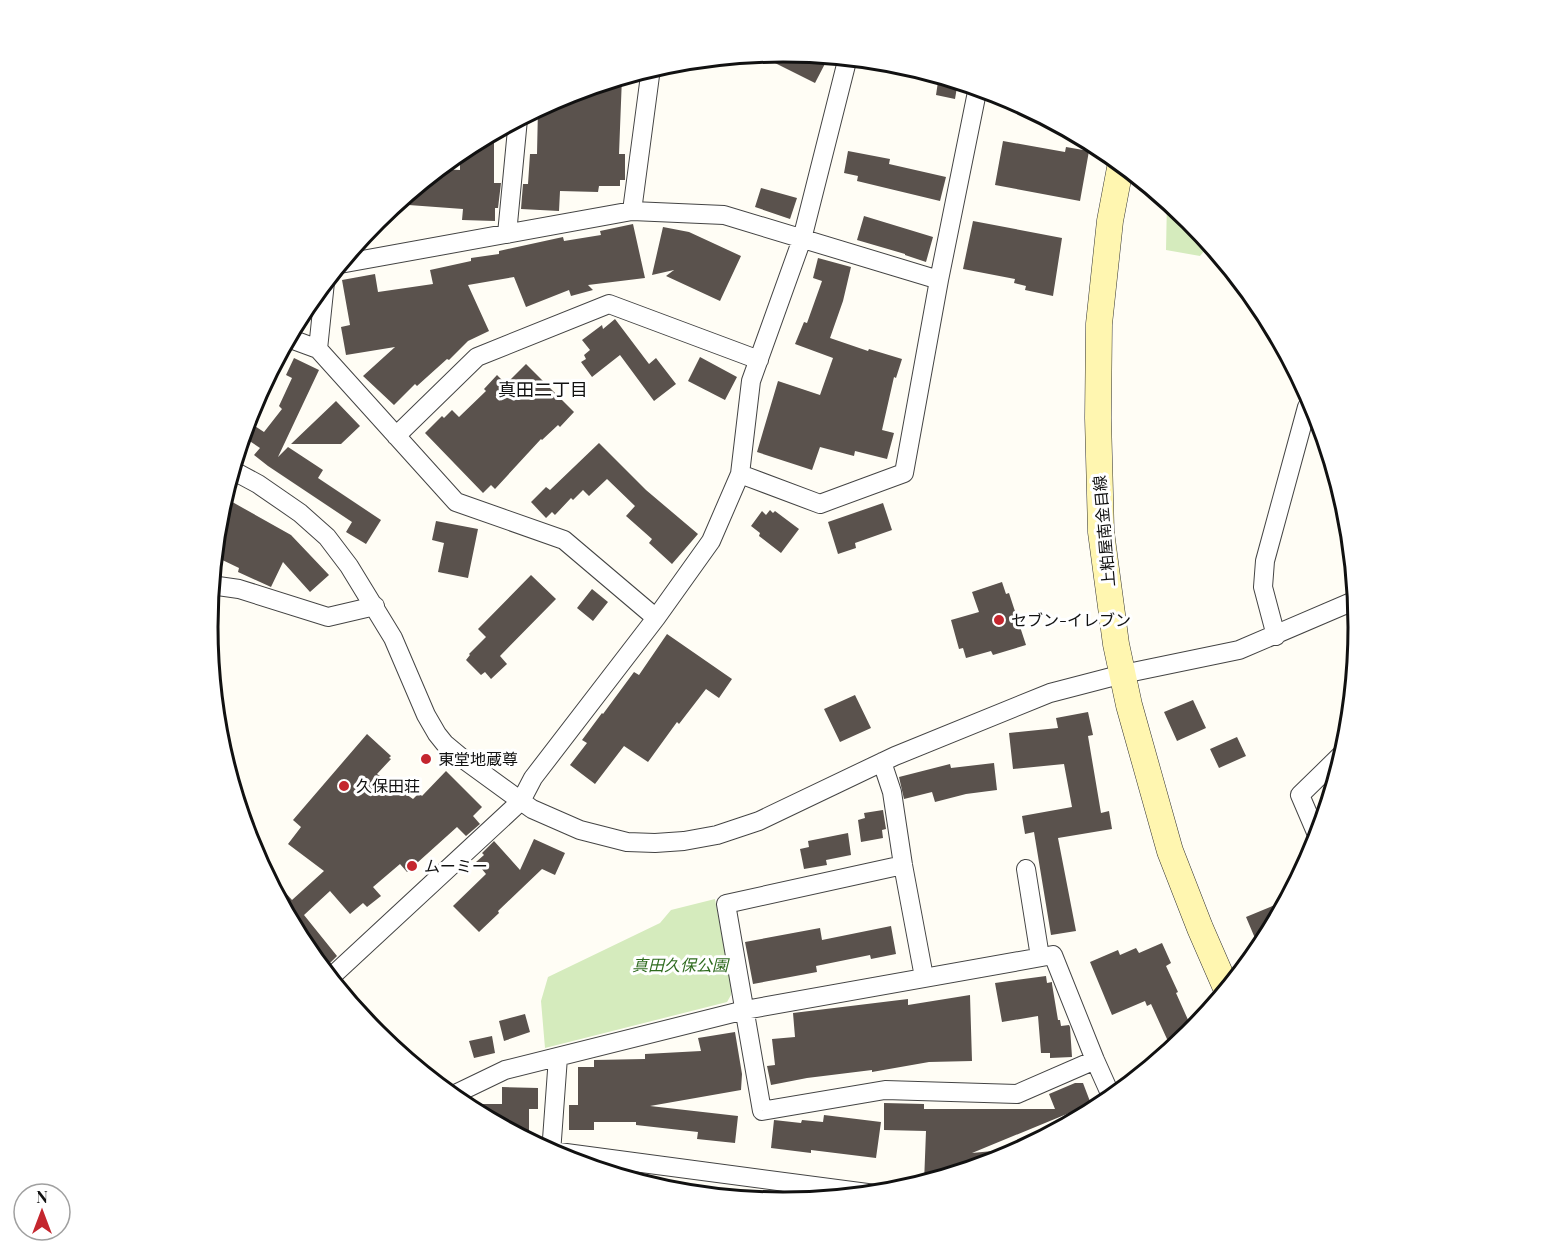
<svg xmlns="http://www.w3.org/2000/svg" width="1566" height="1254" viewBox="0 0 1566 1254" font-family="'Playfair Display','Noto Sans JP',serif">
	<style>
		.green { fill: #d5ebbd }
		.building { fill: #5a524d }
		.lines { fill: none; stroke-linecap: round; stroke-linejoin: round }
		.street-casing { stroke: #444; stroke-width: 20 }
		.secondary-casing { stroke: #333; stroke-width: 27 }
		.street { stroke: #fff; stroke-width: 18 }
		.secondary { stroke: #fff6b0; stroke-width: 26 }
		.poi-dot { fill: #c4262e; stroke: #fff; stroke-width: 2 }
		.labels { text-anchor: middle; stroke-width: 6; stroke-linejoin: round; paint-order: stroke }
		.street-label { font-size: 16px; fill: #111; stroke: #fff }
		.poi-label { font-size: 16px; fill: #111; stroke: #fff; text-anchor: start }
		.park-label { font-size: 16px; font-style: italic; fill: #2f6b1f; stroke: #fff }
		.neighbourhood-label { font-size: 18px; fill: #111; stroke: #fff }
		.rim { fill: none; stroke: #111; stroke-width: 3 }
	</style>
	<rect width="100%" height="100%" fill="#fffdf5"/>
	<path class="green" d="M 1167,200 L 1191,220 L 1210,244 L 1200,256 L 1166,250 Z
		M 715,899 L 731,986 L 731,995 L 727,1002 L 545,1048 L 541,1001 L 548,977 L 660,923 L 671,910 Z"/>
	<path class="building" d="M 783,51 L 809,54 L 829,56 L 815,83 L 757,54 Z
		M 939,75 L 958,81 L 955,99 L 936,95 Z
		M 622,77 L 619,154 L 625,154 L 625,180 L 620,180 L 620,186 L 599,186 L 598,192 L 560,191 L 559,211 L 521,209 L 523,184 L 528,184 L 530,154 L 537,154 L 538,108 L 563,95 Z
		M 494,131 L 494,183 L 501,183 L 498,208 L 495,208 L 495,221 L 462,220 L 463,209 L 395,204 L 437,169 L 460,170 L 460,159 L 469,159 L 469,145 Z
		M 1003,141 L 1065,152 L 1066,147 L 1089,151 L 1080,201 L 995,185 Z
		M 848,151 L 890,159 L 889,164 L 946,177 L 940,201 L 857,181 L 858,176 L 844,173 Z
		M 761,188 L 797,198 L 790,219 L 755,207 Z
		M 864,216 L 933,237 L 926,262 L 905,255 L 905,254 L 857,240 Z
		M 973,221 L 1062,238 L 1053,296 L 1025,290 L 1026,286 L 1014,283 L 1015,279 L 963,269 Z
		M 633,224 L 645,278 L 588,285 L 593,290 L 571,296 L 569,290 L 526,307 L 514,277 L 468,285 L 489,331 L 468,341 L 449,360 L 447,359 L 417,386 L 415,384 L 394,405 L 363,376 L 395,347 L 346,355 L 341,327 L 350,325 L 342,280 L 375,274 L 378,292 L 433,284 L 430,270 L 471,261 L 471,258 L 499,254 L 499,251 L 563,237 L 564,241 L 601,235 L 600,231 Z
		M 663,227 L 689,232 L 741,256 L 720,301 L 666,276 L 674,270 L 652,275 Z
		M 818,258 L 851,267 L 843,301 L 830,338 L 868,351 L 869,349 L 902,359 L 896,378 L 894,377 L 882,430 L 894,433 L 887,459 L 855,451 L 854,456 L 820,447 L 812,470 L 757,452 L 778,381 L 820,395 L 833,358 L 795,344 L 804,322 L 807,323 L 822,281 L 813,278 Z
		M 615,319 L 649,364 L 656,358 L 676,384 L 654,401 L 620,355 L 592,377 L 581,362 L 586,359 L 584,355 L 590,350 L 582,340 L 602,325 L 603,329 Z
		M 700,357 L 737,377 L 725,400 L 688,381 Z
		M 294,358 L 319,370 L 278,457 L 288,447 L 323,470 L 318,478 L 381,520 L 366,544 L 346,532 L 352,522 L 268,466 L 254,455 L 260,448 L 242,436 L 247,421 L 264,432 L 282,409 L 279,406 L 292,378 L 286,375 Z
		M 526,364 L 574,412 L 560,427 L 558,425 L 542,440 L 541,439 L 495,489 L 491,485 L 483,493 L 425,433 L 442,416 L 444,418 L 452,410 L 459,417 L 486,391 L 484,389 L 497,375 L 506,384 Z
		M 336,401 L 360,426 L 341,444 L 291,444 Z
		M 599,443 L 646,490 L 698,534 L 672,564 L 649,543 L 652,539 L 626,516 L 635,506 L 607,479 L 589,496 L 583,490 L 573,500 L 571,498 L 555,515 L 552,512 L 546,518 L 531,502 L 546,487 L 550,490 Z
		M 227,499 L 291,535 L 329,575 L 310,592 L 283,562 L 271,587 L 238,572 L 239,568 L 214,556 L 218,519 Z
		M 883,503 L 892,530 L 855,543 L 856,548 L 838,554 L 828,522 Z
		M 770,510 L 773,513 L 775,511 L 799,529 L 781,553 L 759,536 L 760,533 L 751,526 L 762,511 L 766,515 Z
		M 436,521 L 478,529 L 468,578 L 438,572 L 444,543 L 432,540 Z
		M 531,575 L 556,599 L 500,656 L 507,664 L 491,679 L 485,672 L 481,675 L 466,660 L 470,655 L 469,654 L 486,637 L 478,629 Z
		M 1002,582 L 1006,594 L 1009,593 L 1026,645 L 993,655 L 991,651 L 966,658 L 963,648 L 959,649 L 951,620 L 979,612 L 972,592 Z
		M 592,589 L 608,602 L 593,621 L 577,608 Z
		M 667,634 L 732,679 L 719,698 L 706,689 L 679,724 L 677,722 L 648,762 L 624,746 L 595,784 L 570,765 L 587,743 L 582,740 L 602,713 L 603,714 L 634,672 L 639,675 Z
		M 855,695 L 871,728 L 840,742 L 824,709 Z
		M 1193,700 L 1206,728 L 1177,741 L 1164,712 Z
		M 1088,712 L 1093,735 L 1088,736 L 1101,813 L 1109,811 L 1112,829 L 1058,838 L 1076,931 L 1051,935 L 1034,832 L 1025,834 L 1022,816 L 1072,807 L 1064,764 L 1013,769 L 1009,733 L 1058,728 L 1056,718 Z
		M 367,734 L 391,756 L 389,758 L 391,759 L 377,774 L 413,799 L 419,793 L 422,796 L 446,771 L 482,807 L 473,816 L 480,824 L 466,836 L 457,827 L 407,872 L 400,864 L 373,887 L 381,896 L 367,907 L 363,903 L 350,914 L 330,891 L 304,915 L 337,956 L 323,970 L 304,947 L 277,896 L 284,891 L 292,900 L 324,871 L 288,844 L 301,827 L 293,820 Z
		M 1237,737 L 1246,756 L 1219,768 L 1210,749 Z
		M 994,763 L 997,790 L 966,794 L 935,802 L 932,792 L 904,799 L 899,777 L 950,764 L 951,768 Z
		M 883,810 L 886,829 L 882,830 L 883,838 L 861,842 L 858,820 L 865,818 L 864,813 Z
		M 848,833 L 851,855 L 826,860 L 827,865 L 804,869 L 800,849 L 809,847 L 808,841 Z
		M 534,839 L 565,853 L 555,875 L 542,869 L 498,911 L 499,913 L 479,932 L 453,906 L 486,874 L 476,862 L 484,855 L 482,853 L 494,841 L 520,870 Z
		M 1287,900 L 1262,947 L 1260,950 L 1246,917 Z
		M 891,926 L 896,954 L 871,959 L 870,955 L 816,966 L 817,972 L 753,984 L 745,942 L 820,928 L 822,940 Z
		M 1162,943 L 1171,963 L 1166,966 L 1178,992 L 1176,993 L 1189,1022 L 1185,1024 L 1190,1034 L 1172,1050 L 1151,1004 L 1147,1006 L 1145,1001 L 1112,1015 L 1090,962 L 1118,950 L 1120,955 L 1136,948 L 1139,953 Z
		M 1046,976 L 1047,983 L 1052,982 L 1052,984 L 1058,1020 L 1060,1020 L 1061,1026 L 1069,1025 L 1070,1027 L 1072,1057 L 1050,1058 L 1050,1053 L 1041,1053 L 1038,1016 L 1002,1022 L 995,983 Z
		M 970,995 L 972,1061 L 929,1062 L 872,1072 L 872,1070 L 807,1078 L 771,1085 L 767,1066 L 775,1065 L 772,1039 L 795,1037 L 793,1013 L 908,999 L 908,1005 Z
		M 525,1014 L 530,1032 L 504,1041 L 499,1021 Z
		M 735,1032 L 742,1074 L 741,1090 L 650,1106 L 738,1116 L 735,1143 L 697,1139 L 698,1132 L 636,1125 L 636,1122 L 594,1122 L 594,1130 L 569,1130 L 569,1105 L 578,1105 L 578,1067 L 594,1067 L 594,1060 L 645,1059 L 645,1054 L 701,1051 L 698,1038 Z
		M 492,1036 L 495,1053 L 474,1058 L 469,1041 Z
		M 1075,1083 L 1083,1083 L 1091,1104 L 972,1153 L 1003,1150 L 1005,1158 L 1003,1159 L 924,1183 L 926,1131 L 884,1130 L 884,1103 L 924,1104 L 924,1109 L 1055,1109 L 1049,1094 Z
		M 502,1087 L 538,1088 L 538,1109 L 529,1109 L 529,1141 L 461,1104 L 502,1104 Z
		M 824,1115 L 881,1122 L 876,1158 L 811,1150 L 811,1153 L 771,1148 L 774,1120 L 801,1123 L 802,1120 L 823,1122 Z"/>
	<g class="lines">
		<defs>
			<path id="street" d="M 632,211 L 651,68
				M 507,234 L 518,119
				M 340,264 L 632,211 L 724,215 L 939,280
				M 288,338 L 318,349 L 456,502 L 564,540 L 656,618
				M 318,349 L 325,282
				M 396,436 L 477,357 L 609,304 L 759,360
				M 232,470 L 258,484 L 300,513 L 327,537 L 349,566 L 393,638 L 426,715 L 437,734 L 445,744 L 463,759 L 532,809 L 580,830 L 627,842 L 655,843 L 684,841 L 717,835 L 759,821 L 895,756 L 1050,693 L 1123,674 L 1239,650 L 1356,600
				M 740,474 L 820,504 L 904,473 L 939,280 L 978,87
				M 211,585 L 239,589 L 328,617 L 375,606
				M 1276,636 L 1263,587 L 1265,561 L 1307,407 L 1316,408
				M 882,762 L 892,792 L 903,865 L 924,977
				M 1318,837 L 1300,795 L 1344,752
				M 903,865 L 726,904 L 762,1111 L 885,1090 L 1017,1094 L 1095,1060
				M 1026,869 L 1040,957
				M 330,978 L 521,801 L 533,778 L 656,618 L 711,541 L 740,474 L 751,381 L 802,239 L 848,57
				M 451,1096 L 505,1070 L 745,1010 L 1053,955 L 1095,1060 L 1112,1098
				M 551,1151 L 875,1194
				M 551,1153 L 558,1057"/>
			<path id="secondary" d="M 1121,163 L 1110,221 L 1099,324 L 1098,418 L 1101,532 L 1116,644 L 1129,705 L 1170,851 L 1200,928 L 1227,990"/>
		</defs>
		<use href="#street" class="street-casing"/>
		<use href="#secondary" class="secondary-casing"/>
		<use href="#street" class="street"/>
		<use href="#secondary" class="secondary"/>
	</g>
	<g class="poi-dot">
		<circle cx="999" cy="620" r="6"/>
		<circle cx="426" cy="759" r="6"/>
		<circle cx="344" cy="786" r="6"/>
		<circle cx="412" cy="866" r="6"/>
	</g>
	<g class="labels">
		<g class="street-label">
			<text transform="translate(1104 531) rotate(-95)" y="6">上粕屋南金目線</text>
		</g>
		<g class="poi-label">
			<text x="1011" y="626">セブン-イレブン</text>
			<text x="438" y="765">東堂地蔵尊</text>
			<text x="356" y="792">久保田荘</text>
			<text x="424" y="872">ムーミー</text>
		</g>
		<g class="park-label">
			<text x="680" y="971">真田久保公園</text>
		</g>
		<g class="neighbourhood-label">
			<text x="543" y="396">真田二丁目</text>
		</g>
	</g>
	<path d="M0 0H1566V1254H0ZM218 627a565 565 0 1 1 1130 0a565 565 0 1 1-1130 0Z" fill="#fff" fill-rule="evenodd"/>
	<path class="rim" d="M218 627a565 565 0 1 1 1130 0a565 565 0 1 1-1130 0Z"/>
	<g transform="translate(42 1212)"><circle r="28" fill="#ffffff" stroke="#a0a0a0" stroke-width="1.5"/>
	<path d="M0-4.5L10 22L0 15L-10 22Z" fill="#c4262e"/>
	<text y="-9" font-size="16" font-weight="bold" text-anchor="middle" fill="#111111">N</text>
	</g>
</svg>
